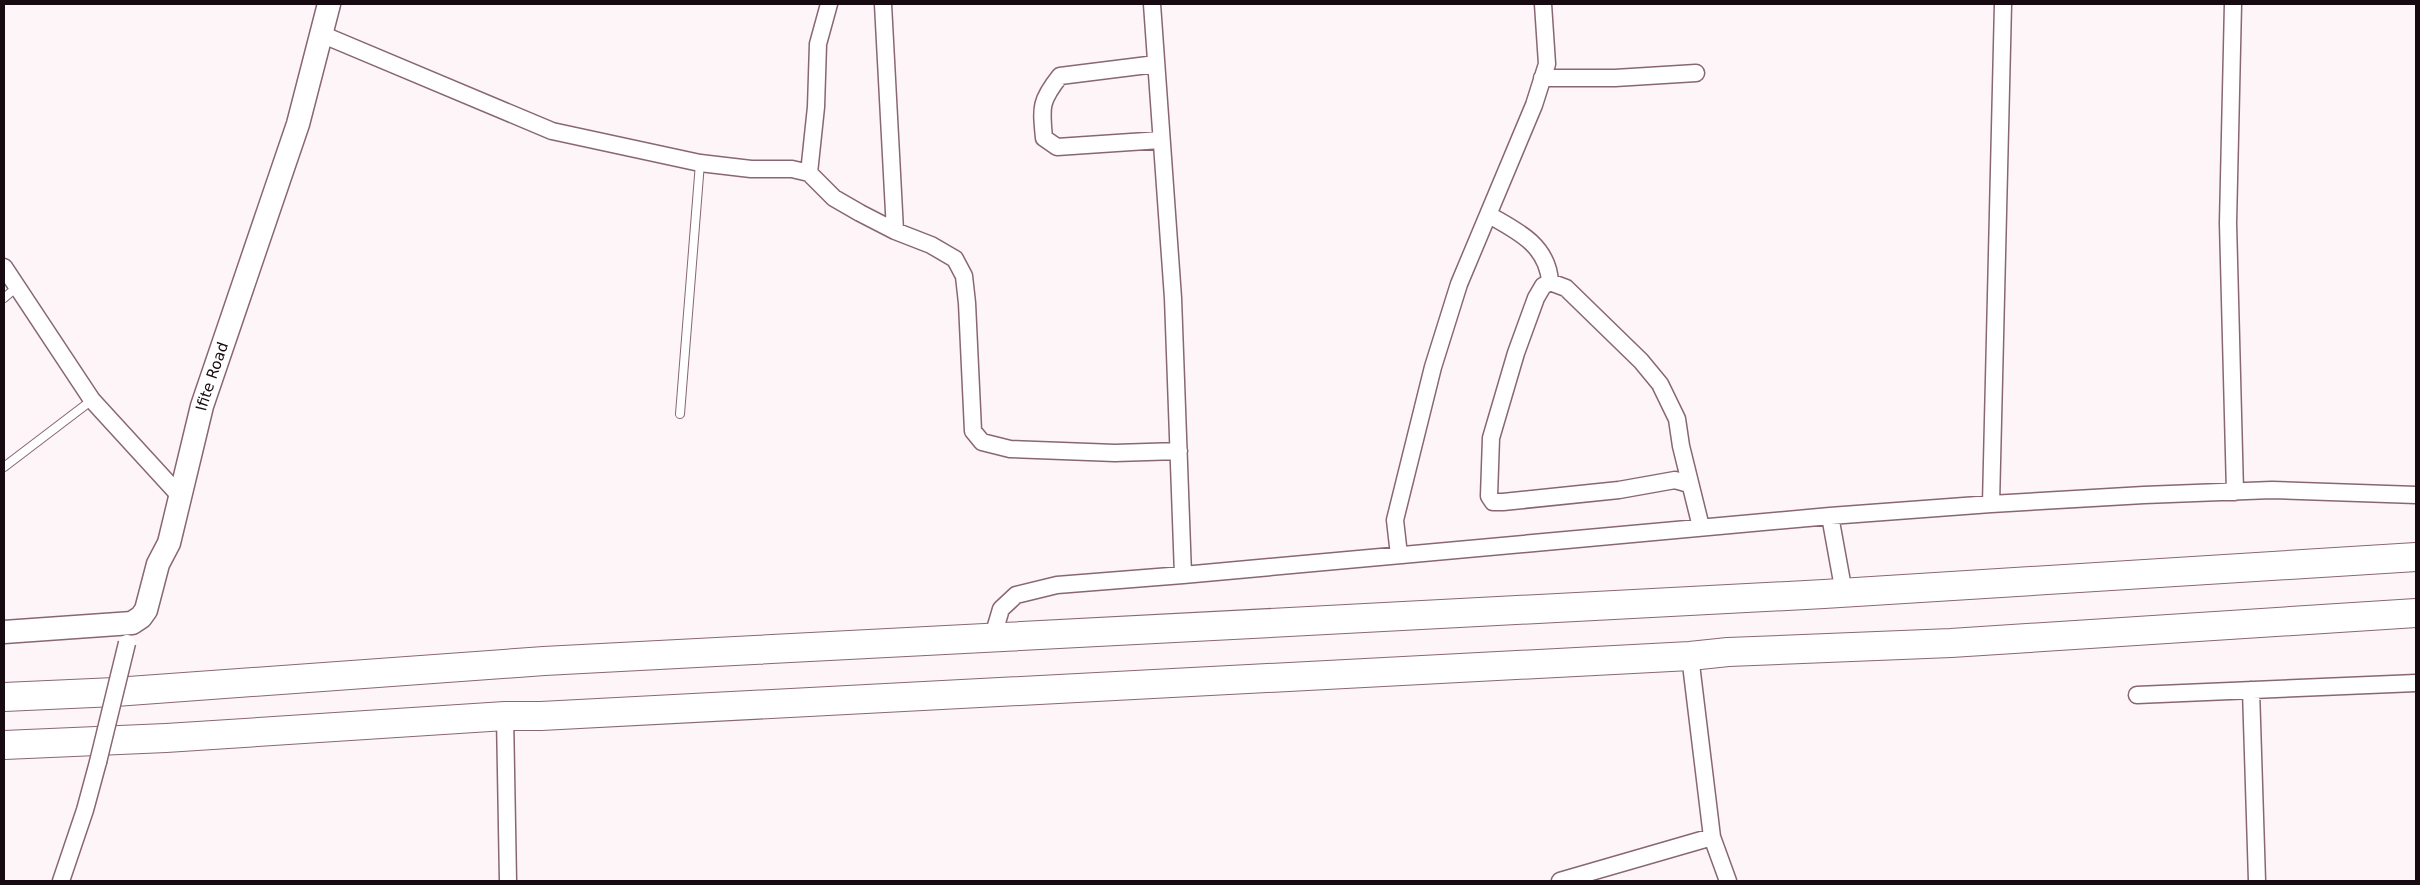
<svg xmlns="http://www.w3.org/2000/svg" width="2420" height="885" viewBox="0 0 2420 885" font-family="'DejaVu Sans',sans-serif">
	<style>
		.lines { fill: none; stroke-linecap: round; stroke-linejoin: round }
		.lane-casing { stroke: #896675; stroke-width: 10 }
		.street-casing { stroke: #896675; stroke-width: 19 }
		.secondary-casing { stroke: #896675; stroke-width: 25 }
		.highway-casing { stroke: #896675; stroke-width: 30 }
		.lane { stroke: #fff; stroke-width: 8 }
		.street { stroke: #fff; stroke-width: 16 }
		.secondary { stroke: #fff; stroke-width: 22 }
		.highway { stroke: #fff; stroke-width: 28 }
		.street-bridge-casing { stroke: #896675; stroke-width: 19; stroke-linecap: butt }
		.street-bridge { stroke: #fff; stroke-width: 16 }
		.labels { text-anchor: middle; stroke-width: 5; stroke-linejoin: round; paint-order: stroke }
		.street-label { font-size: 15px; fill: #170a10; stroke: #fff }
	</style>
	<rect width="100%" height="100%" fill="#fdf5f8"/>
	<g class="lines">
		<defs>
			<path id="lane" d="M 4,298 L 18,286
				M 680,414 L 700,163
				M 4,467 L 92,400"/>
			<path id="street" d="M 883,4 L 895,231
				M 1152,4 L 1173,298 L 1183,575
				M 2233,4 L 2228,223 L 2235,492
				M 321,34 L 552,131 L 700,163 L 751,169 L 792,169 L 809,173 L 834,198 L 860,213 L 895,231 L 931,245 L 955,259 L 964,276 L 967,303 L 973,431 L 982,442 L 1010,449 L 1115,453 L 1179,451
				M 1156,64 L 1060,76 C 1040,101 1041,107 1044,138 L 1057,147 L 1161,140
				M 1542,78 L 1615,78 L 1696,73
				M 809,173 L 816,107 L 818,44 L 829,4
				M 1489,215 C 1518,231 1548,246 1550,282
				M 4,267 L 92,400 L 179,495
				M 1689,484 L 1675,480 L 1619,490 L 1503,502 L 1493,502 L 1489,496 L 1491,438 L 1516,353 L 1536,298 L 1543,286 L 1550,282 L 1566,288 L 1641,361 L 1660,384 L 1677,419 L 1681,446 L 1701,527
				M 1991,504 L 2003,4
				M 1830,516 L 1844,593
				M 1399,555 L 1395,520 L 1433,367 L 1459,284 L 1534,105 L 1547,64 L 1543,4
				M 993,636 L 1001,609 L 1016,595 L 1057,585 L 1183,575 L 1830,516 L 1991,504 L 2144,495 L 2272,490 L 2416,495
				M 1690,656 L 1712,837 L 1728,881
				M 2251,690 L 2257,881
				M 2137,695 L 2416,683
				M 505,716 L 508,881
				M 61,881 L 85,810 L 98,762
				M 1560,881 L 1712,837"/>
			<g id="secondary">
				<path id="s1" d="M 4,632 L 132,623 L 141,617 L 146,610 L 158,564 L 169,543 L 202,406 L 298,124 L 329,4"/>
			</g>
			<path id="highway" d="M 4,697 L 115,692 L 544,661 L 1824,594 L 2416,557
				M 4,745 L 166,738 L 505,716 L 541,716 L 1690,656 L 1728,652 L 1951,643 L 2416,613"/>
		</defs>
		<use href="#lane" class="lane-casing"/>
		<use href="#street" class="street-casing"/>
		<use href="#secondary" class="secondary-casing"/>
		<use href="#highway" class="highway-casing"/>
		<use href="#lane" class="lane"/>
		<use href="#street" class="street"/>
		<use href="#secondary" class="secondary"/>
		<use href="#highway" class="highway"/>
		<defs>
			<path id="street-bridge" d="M 98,762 L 127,643"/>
		</defs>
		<use href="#street-bridge" class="street-bridge-casing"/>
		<use href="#street-bridge" class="street-bridge"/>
	</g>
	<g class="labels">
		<g class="street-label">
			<text dy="5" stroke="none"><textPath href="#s1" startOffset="391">Ifite Road</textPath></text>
		</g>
	</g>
	<rect width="2420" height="885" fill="none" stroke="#170a10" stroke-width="10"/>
</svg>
